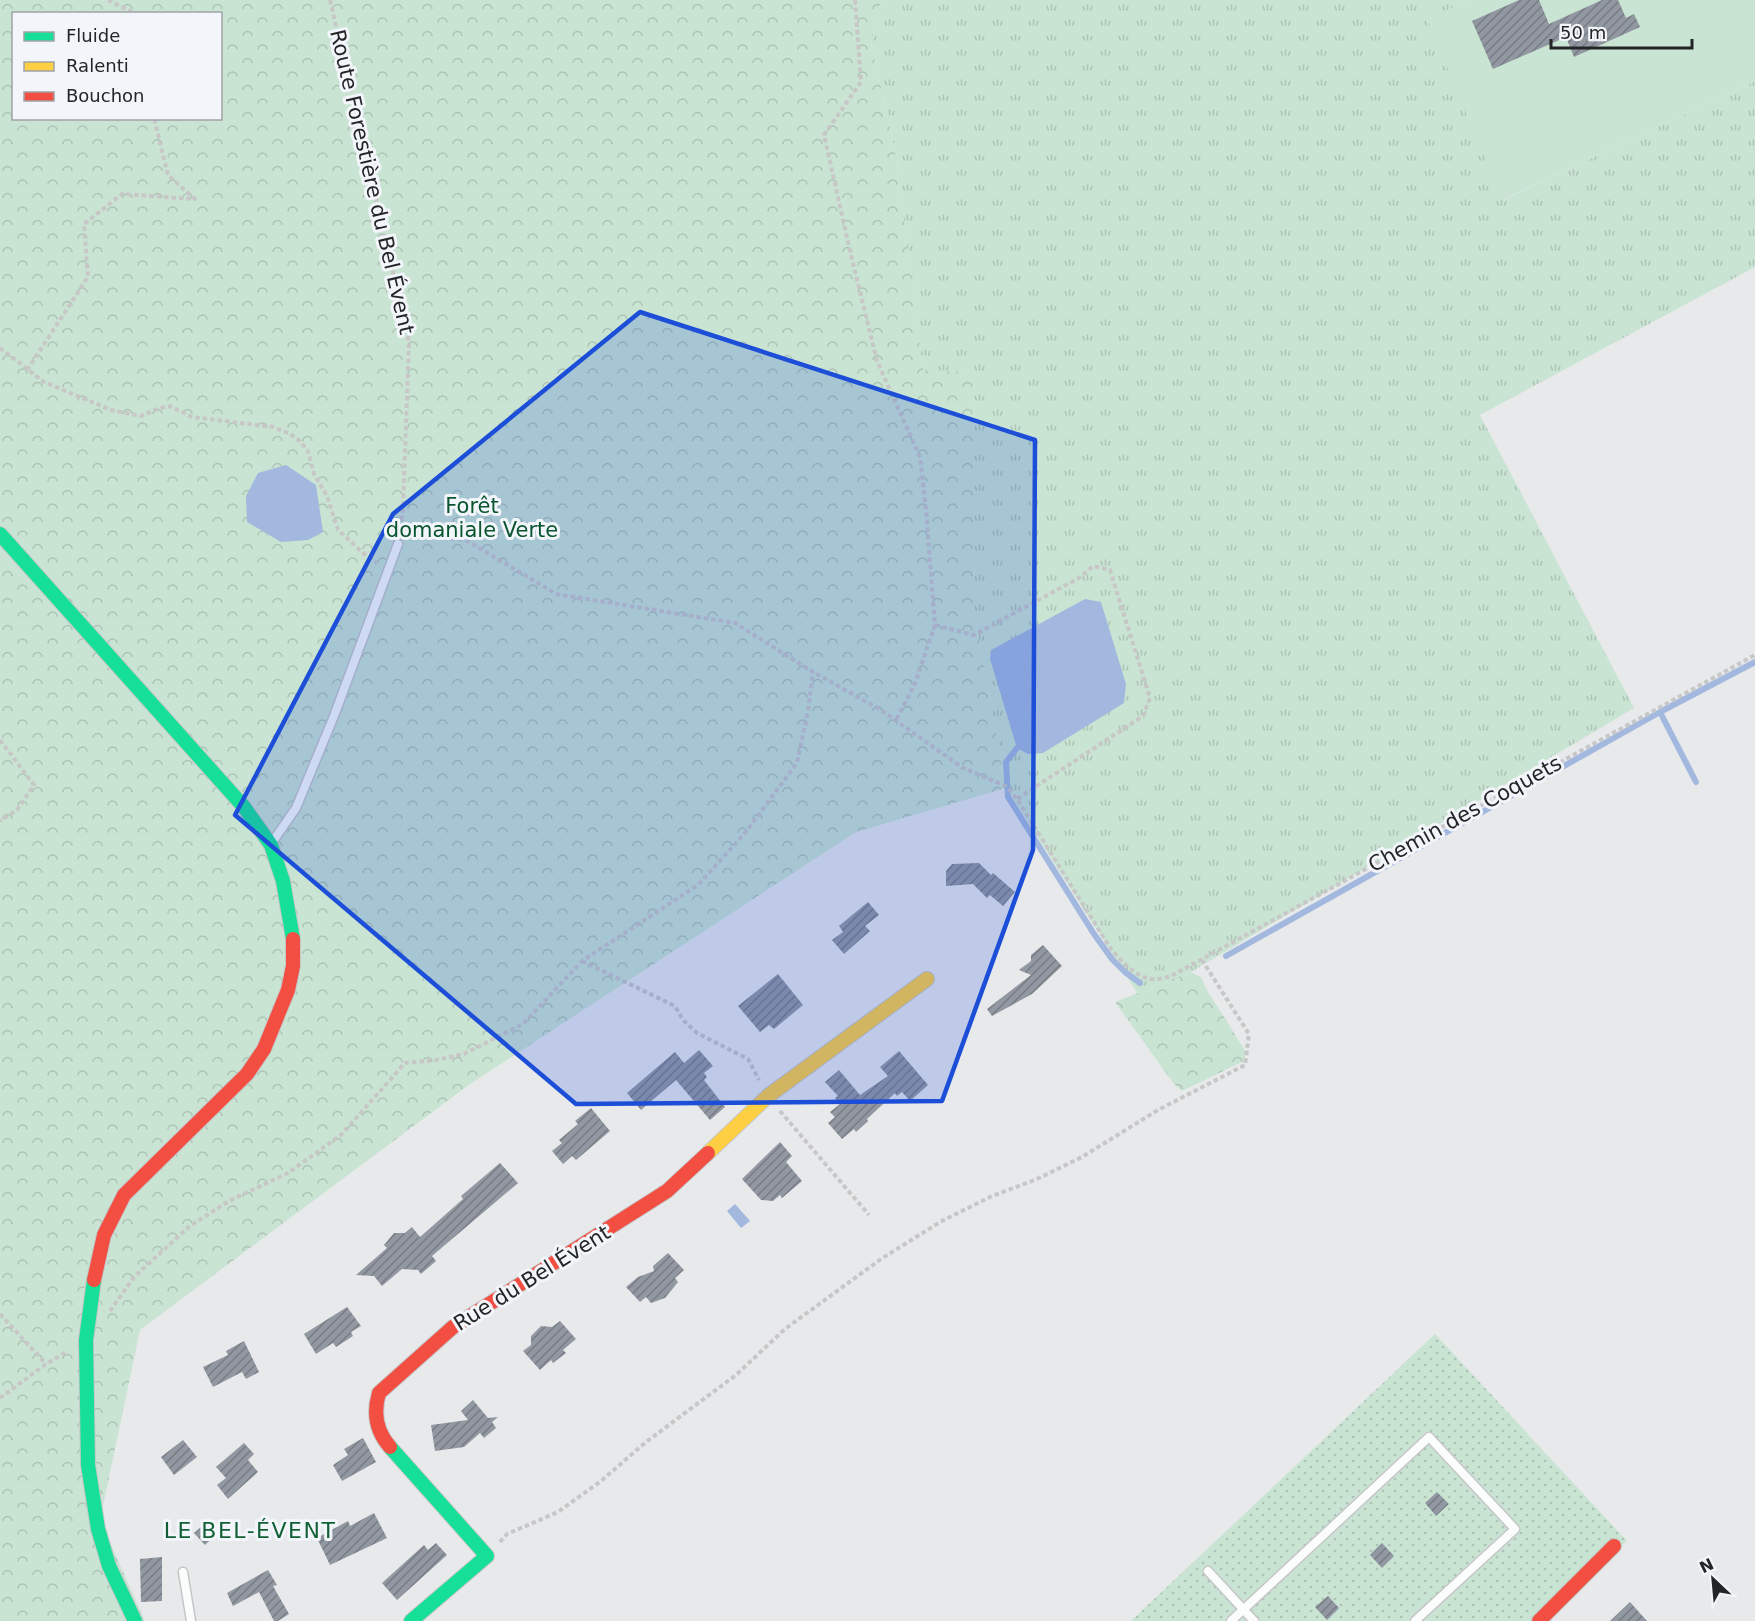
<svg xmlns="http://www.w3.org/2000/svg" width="1755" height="1621" viewBox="0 0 1755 1621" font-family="'DejaVu Sans',sans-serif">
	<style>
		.grass { fill: url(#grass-tufts) }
		.forest { fill: url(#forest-crowns); fill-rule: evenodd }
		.garden { fill: url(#garden-dots) }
		.pitch { fill: #cae4d3 }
		.water { fill: #a2b8df }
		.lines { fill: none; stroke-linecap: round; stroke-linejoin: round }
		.stream { stroke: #a2b8df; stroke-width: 6 }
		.building { fill: url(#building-hatch) }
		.lane-casing { stroke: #c5c6c8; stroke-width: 11 }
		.fast-casing { stroke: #c5c6c8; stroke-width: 16 }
		.slow-casing { stroke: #c5c6c8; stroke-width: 16 }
		.jam-casing { stroke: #c5c6c8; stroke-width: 16 }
		.path { stroke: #c7c7c8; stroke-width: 4; stroke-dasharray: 4.5 3; stroke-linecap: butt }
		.lane { stroke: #fbfcfc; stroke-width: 8 }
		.fast { stroke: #16e098; stroke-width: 14 }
		.slow { stroke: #ffcf43; stroke-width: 14 }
		.jam { stroke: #f24e42; stroke-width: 14 }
		.marked { fill: #1d4ed8; fill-opacity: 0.2; stroke: #1d4ed8; stroke-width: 4.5; stroke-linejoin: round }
		.labels { text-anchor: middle; stroke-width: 6; stroke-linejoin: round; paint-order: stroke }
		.street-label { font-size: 21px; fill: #242527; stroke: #f2f5fa }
		.park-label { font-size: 21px; fill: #08552f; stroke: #f2f5fa }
		.neighbourhood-label { font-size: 22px; letter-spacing: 1.5px; fill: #115f35; stroke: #f2f5fa }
	</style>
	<defs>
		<pattern id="grass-tufts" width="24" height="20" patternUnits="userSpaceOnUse" patternTransform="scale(1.5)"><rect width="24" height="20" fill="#cae4d3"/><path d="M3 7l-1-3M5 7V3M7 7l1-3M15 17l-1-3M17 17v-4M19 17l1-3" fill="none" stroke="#adc3b5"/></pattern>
		<pattern id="forest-crowns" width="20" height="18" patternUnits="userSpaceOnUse" patternTransform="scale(1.5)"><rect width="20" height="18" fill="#cae4d3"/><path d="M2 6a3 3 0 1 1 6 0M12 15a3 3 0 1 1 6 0" fill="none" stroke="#adc3b5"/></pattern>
		<pattern id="garden-dots" width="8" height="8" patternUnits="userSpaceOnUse" patternTransform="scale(1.5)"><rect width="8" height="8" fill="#cae4d3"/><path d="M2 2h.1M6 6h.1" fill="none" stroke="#adc3b5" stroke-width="1.8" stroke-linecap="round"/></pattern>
		<pattern id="building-hatch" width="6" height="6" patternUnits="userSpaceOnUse" patternTransform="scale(1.5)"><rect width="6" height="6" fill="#9298a2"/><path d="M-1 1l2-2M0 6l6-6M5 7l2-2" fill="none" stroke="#777c84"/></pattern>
	</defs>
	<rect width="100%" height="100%" fill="#e7e9eb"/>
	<path class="grass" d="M 881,0 L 1469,0 L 1428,19 L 1503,200 L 1755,81 L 1755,267 L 1480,415 L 1634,708 L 1191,972 L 1138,994 L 1006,788 L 975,616 L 973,372 L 923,371 L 895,150 L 871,43 Z"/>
	<path class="forest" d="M 0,0 L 881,0 L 871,43 L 895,150 L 923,370 L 973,372 L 975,616 L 1006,788 L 856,832 L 470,1084 L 140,1330 L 100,1520 L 145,1621 L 0,1621 ZM 14,14 L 220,14 L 220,118 L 14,118 Z
		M 1191,972 L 1201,977 L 1207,990 L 1246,1052 L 1244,1061 L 1182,1091 L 1174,1084 L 1115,1002 Z"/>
	<path class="garden" d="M 1435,1334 L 1627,1541 L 1540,1621 L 1131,1621 Z"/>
	<path class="pitch" d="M 1469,0 L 1755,0 L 1755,81 L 1502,200 L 1427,19 Z"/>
	<path class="water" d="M 286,465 L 316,485 L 323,532 L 308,540 L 281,542 L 247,522 L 246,496 L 258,473 Z
		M 1085,599 L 1101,602 L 1126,684 L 1124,703 L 1043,753 L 1028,754 L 1017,748 L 990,659 L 991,650 Z
		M 735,1204 L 750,1221 L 741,1228 L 727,1211 Z"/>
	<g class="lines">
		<path class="stream" d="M 1660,712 L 1696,782
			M 1017,748 L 1006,762 L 1008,797 L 1094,934 L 1112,959 L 1125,972 L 1140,983
			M 1226,956 L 1660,712 L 1755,662"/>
	</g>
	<path class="building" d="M 1519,0 L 1539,0 L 1549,24 L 1602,0 L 1618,0 L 1626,18 L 1634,14 L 1640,27 L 1574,57 L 1566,37 L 1493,69 L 1472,21 Z
		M 979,863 L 991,875 L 993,873 L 1015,892 L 1003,906 L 990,895 L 987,898 L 973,884 L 946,886 L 946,871 L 952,864 Z
		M 868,902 L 879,915 L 865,926 L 870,931 L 844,954 L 832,940 L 843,932 L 839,926 Z
		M 1043,945 L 1062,966 L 1032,994 L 992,1016 L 987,1009 L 1031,975 L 1019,970 L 1031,961 L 1031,955 Z
		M 778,974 L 803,1005 L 774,1029 L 769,1025 L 760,1032 L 738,1006 Z
		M 699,1050 L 713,1066 L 704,1073 L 707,1077 L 704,1080 L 725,1107 L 710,1120 L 676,1080 L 641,1110 L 627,1093 L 675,1052 L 684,1063 Z
		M 899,1051 L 928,1085 L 910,1101 L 902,1092 L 897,1096 L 895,1093 L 867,1119 L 868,1121 L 856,1132 L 854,1129 L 842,1139 L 828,1123 L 835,1117 L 830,1112 L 840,1104 L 835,1098 L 838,1096 L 825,1082 L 839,1070 L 860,1095 L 888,1076 L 880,1067 Z
		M 591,1108 L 610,1131 L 576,1160 L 572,1156 L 563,1164 L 552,1151 L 562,1143 L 559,1140 L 578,1124 L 575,1121 Z
		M 780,1142 L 792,1156 L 786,1162 L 802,1181 L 782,1198 L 780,1195 L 773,1201 L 761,1200 L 742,1179 Z
		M 500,1163 L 518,1183 L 432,1256 L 436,1261 L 421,1274 L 418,1270 L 402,1269 L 382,1286 L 374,1276 L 356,1275 L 387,1248 L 384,1245 L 394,1233 L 405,1233 L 412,1227 L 420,1237 L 463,1199 L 461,1196 Z
		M 668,1253 L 684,1270 L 675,1278 L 678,1282 L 665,1298 L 651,1303 L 646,1297 L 640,1302 L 626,1287 L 638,1277 L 654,1271 L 653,1266 Z
		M 347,1307 L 361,1326 L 351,1332 L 353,1336 L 336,1347 L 333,1343 L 316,1354 L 304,1334 Z
		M 560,1321 L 576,1339 L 563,1350 L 566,1353 L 553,1363 L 551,1360 L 540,1370 L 523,1351 L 531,1345 L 531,1336 L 541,1326 L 552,1327 Z
		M 244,1341 L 259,1372 L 246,1379 L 242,1372 L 213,1387 L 203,1367 L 228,1355 L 226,1351 Z
		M 473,1400 L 488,1418 L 498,1417 L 492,1422 L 496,1428 L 484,1438 L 480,1433 L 464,1447 L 435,1451 L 431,1425 L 468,1420 L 461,1411 Z
		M 363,1438 L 376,1462 L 342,1481 L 333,1465 L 348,1455 L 344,1449 Z
		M 183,1440 L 197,1457 L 174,1475 L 161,1457 Z
		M 244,1443 L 254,1454 L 248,1460 L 258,1472 L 228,1499 L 217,1485 L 226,1478 L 216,1467 Z
		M 1437,1492 L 1449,1504 L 1436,1516 L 1425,1503 Z
		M 374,1513 L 387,1538 L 330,1565 L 317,1538 L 348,1521 L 350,1526 Z
		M 207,1522 L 217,1534 L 205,1545 L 194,1533 Z
		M 436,1543 L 447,1555 L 397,1600 L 382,1583 L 424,1545 L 428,1550 Z
		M 1382,1543 L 1394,1556 L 1382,1568 L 1370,1555 Z
		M 162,1557 L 162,1601 L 141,1602 L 140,1559 Z
		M 268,1570 L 277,1585 L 273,1586 L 289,1614 L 278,1621 L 274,1621 L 259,1592 L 233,1606 L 227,1593 Z
		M 1328,1596 L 1339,1608 L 1327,1620 L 1315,1607 Z
		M 1630,1602 L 1647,1621 L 1610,1621 Z"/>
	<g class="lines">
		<defs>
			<path id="lane" d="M 271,844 L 296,808 L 334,716 L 398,544
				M 1208,1571 L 1254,1621
				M 183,1572 L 191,1621
				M 1231,1621 L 1429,1437 L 1515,1529 L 1415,1621"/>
			<path id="fast" d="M 0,534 L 244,807 L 271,845 L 283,881 L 293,939
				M 94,1280 L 86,1340 L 88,1465 L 98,1529 L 109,1566 L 135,1621
				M 390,1447 L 487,1556 L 411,1621"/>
			<path id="slow" d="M 708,1153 L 768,1096 L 927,979"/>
			<path id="jam" d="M 94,1280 L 104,1235 L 124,1195 L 247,1074 L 264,1049 L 288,990 L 293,966 L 293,939
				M 390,1447 C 376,1431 373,1413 379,1393 L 453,1327 L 667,1191 L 708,1153
				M 1539,1621 L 1614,1546"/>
		</defs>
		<use href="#lane" class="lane-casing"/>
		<use href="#fast" class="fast-casing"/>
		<use href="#slow" class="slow-casing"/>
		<use href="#jam" class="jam-casing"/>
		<path class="path" d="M 108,0 L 136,14
			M 330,0 L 409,342 L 403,510 L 400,534
			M 855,0 L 861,82 L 824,135 L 850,251 L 877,361 L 920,457 L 926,510 L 935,625 L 914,686 L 896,720
			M 0,348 L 44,382 L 111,410 L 141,416 L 160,408 L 170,406 L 192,417 L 273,427 L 290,434 L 300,441 L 308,451 L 314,474 L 327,496 L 338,530 L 363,553 L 377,563
			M 27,370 L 88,277 L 84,224 L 122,194 L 195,199 L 168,175 L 154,118
			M 406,534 L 466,540 L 556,594 L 735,623 L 813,672 L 881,710 L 963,768 L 1006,786 L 1017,799 L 1109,946 C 1118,958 1135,977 1151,979 C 1159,980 1168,977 1175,974 L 1755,655
			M 935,625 L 974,635 L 1079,578 L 1093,566 L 1110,570 L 1150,698 L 1143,716 L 1017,799
			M 0,740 L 34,785 L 17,810 L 0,821
			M 582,961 L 675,1006 L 683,1020 L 697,1033 L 748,1059 L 759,1080
			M 780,1111 L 869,1215
			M 110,1311 L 134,1277 L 190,1226 L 229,1201 L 288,1173 L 341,1135 L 405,1063 L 436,1060 L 464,1054 L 523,1024 L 582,961 L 698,885 L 745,833 L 797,763 L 808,711 L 813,672
			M 0,1314 L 46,1364
			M 0,1398 L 46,1364 L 66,1352
			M 500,1542 L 507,1534 L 558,1512 L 601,1481 L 646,1442 L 736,1375 L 785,1329 L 881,1259 L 940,1222 L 990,1197 L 1037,1179 L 1082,1157 L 1158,1110 L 1245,1065 L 1249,1034 L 1202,960"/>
		<use href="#lane" class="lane"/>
		<use href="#fast" class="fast"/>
		<use href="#slow" class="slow"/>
		<use href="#jam" class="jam"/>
	</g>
	<path class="marked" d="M 640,312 L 1035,440 L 1033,850 L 942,1101 L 576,1104 L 235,815 L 393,514 Z"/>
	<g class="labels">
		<g class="street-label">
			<text transform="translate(372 182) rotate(77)" y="7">Route Forestière du Bel Évent</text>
			<text transform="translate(1465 814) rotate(-29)" y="7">Chemin des Coquets</text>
			<text transform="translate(532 1278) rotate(-32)" y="7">Rue du Bel Évent</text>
		</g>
		<g class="park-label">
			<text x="472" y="513">Forêt<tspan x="472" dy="24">domaniale Verte</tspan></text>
		</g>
		<g class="neighbourhood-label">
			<text x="250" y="1538">LE BEL-ÉVENT</text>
		</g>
	</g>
	<rect x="12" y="12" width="210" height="108" fill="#f2f5fa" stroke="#a0a2a6" stroke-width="1.5"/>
	<rect x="24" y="32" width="30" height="9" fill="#16e098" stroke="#a0a2a6" stroke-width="1.5"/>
	<text x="66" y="42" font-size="18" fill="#242527">Fluide</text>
	<rect x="24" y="62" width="30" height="9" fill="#ffcf43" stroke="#a0a2a6" stroke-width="1.5"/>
	<text x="66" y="72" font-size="18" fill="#242527">Ralenti</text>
	<rect x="24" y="92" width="30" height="9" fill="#f24e42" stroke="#a0a2a6" stroke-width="1.5"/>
	<text x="66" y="102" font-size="18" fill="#242527">Bouchon</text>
	<g transform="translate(1713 1579) rotate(334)" stroke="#f2f5fa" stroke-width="4.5" paint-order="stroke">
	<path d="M0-4.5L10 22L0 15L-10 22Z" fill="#242527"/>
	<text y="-9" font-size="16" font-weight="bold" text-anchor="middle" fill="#242527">N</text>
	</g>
	<path d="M1551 39v9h141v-9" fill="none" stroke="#242527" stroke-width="3"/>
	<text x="1560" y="39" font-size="18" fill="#242527" stroke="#f2f5fa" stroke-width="4.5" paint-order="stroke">50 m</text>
</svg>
